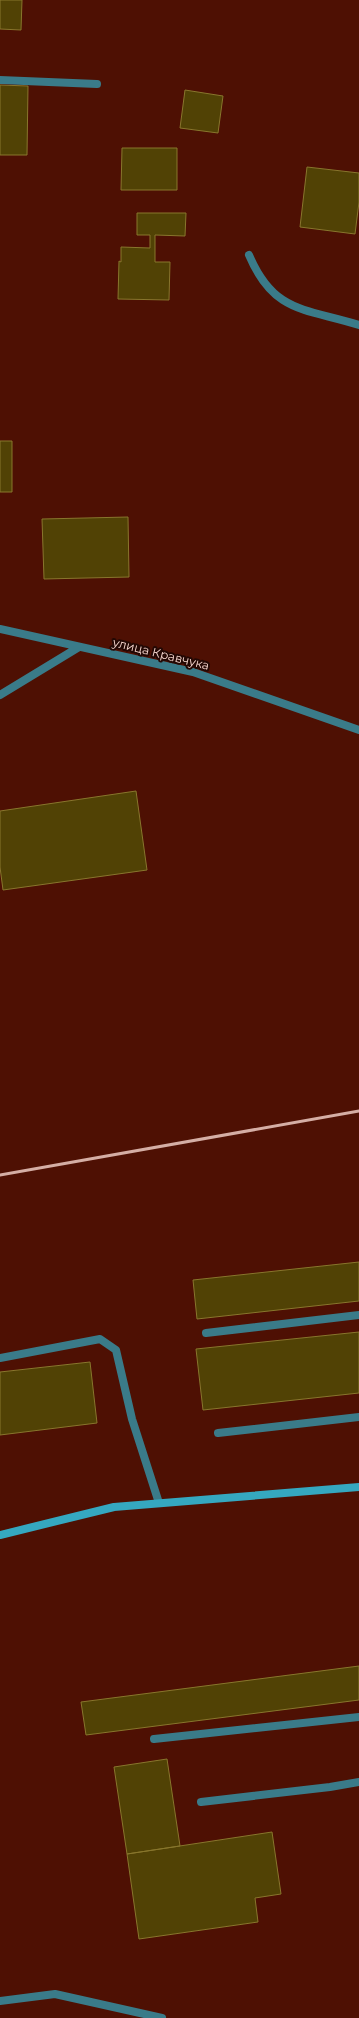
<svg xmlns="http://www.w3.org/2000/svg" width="359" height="2018" viewBox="0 0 359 2018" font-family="Montserrat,sans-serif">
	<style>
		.building { fill: #514205; stroke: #88762d }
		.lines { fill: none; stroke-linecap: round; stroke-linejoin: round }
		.lane { stroke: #3a7b89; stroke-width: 8 }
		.secondary { stroke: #35a8c0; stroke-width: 8 }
		.rail { stroke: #d5aea5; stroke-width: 3 }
		.labels { text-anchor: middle; stroke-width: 4; stroke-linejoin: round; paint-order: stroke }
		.street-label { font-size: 12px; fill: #fadad2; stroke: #230804 }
	</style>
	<rect width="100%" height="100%" fill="#4e1003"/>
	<path class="building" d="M 0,0 L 22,0 L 21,30 L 0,29 Z
		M 0,85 L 28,86 L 27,155 L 0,155 Z
		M 185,90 L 223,96 L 218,133 L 180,128 Z
		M 122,148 L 177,148 L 177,190 L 121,190 Z
		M 307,167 L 359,173 L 359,202 L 355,234 L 300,227 Z
		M 137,213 L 186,213 L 185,236 L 155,235 L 155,262 L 170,262 L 169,300 L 118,299 L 119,261 L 121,262 L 121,247 L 150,248 L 150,235 L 137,235 Z
		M 0,441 L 12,441 L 12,492 L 0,492 Z
		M 128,517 L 129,577 L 44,579 L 42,519 Z
		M 136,791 L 147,870 L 3,890 L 0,867 L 0,811 Z
		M 359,1262 L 359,1301 L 197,1319 L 193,1280 Z
		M 359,1332 L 359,1393 L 203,1410 L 196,1349 Z
		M 90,1362 L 97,1423 L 0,1435 L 0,1372 Z
		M 359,1666 L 359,1700 L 86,1735 L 81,1702 Z
		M 167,1759 L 180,1846 L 127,1854 L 114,1767 Z
		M 272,1832 L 281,1894 L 255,1898 L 258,1922 L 139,1939 L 127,1854 Z"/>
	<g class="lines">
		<path class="lane" d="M 0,80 L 97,84
			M 249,255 C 274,314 306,308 359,325
			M 0,629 L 193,672 L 359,730
			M 0,695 L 79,647
			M 206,1333 L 359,1315
			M 0,1358 L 100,1339 L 116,1350 L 132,1419 L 159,1503
			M 218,1433 L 359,1417
			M 154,1739 L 359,1717
			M 201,1802 L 330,1787 L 359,1782
			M 0,2001 L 55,1994 L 162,2018"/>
		<path class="secondary" d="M 0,1535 L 114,1507 L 359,1487"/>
		<path class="rail" d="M 0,1175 L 359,1111"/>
	</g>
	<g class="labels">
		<g class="street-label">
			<text transform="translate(161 654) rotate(14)" y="4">улица Кравчука</text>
		</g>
	</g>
</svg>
